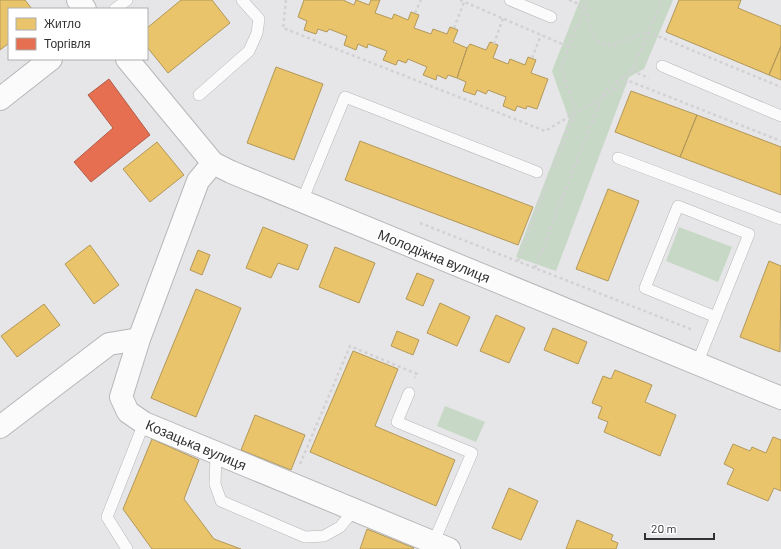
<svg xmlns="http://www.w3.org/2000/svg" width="781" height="549" viewBox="0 0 781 549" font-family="Barlow,sans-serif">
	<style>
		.green { fill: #c7d8c6 }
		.homes { fill: #e9c46a; stroke: #b2985a }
		.shops { fill: #e76f51; stroke: #b15d48 }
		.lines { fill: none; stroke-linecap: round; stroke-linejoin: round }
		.lane-casing { stroke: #b7b6b8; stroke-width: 12 }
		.street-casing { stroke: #b7b6b8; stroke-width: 24 }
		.path { stroke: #d2d1d3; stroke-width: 2.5; stroke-dasharray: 3 3; stroke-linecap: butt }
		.lane { stroke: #fbfbfc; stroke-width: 11 }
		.street { stroke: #fbfbfc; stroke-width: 22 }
		.labels { text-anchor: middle; stroke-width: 4; stroke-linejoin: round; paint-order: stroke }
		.street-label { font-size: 14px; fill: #323234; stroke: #fff }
	</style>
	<rect width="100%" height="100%" fill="#e6e5e8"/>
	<path class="green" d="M 580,0 L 673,0 L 644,69 L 629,77 L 556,271 L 516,257 L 569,119 L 552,71 Z
		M 679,227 L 732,247 L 718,282 L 666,261 Z
		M 445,406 L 485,422 L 476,442 L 437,426 Z"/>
	<path class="homes" d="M 0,0 L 25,0 L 32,9 L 9,9 L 9,43 L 0,50 Z
		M 181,0 L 212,0 L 230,23 L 168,73 L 147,47 L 147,28 Z
		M 304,0 L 343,0 L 354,5 L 356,0 L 369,5 L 371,0 L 380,0 L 375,13 L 392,19 L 394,14 L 408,20 L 411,12 L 419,15 L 414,28 L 431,34 L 433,29 L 447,34 L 450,27 L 458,30 L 453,42 L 467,48 L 457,78 L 448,75 L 446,79 L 437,75 L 436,80 L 423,75 L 427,67 L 408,59 L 406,63 L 398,60 L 396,65 L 383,60 L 387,51 L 368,44 L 367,48 L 358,44 L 356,50 L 344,45 L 347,36 L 329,29 L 327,32 L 318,29 L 316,34 L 304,30 L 307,21 L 298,17 Z
		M 679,0 L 741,0 L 738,8 L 781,26 L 781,46 L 769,75 L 666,32 Z
		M 490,42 L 498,45 L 493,58 L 508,64 L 510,59 L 525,65 L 528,57 L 536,60 L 531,73 L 548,79 L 537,109 L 527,106 L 526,109 L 517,106 L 515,111 L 503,106 L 506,97 L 488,90 L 486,94 L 477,90 L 475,95 L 463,91 L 466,82 L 457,78 L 467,48 L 470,44 L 486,50 Z
		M 781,46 L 781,80 L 769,75 Z
		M 276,67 L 323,84 L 294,160 L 247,143 Z
		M 631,91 L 697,115 L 680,157 L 615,132 Z
		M 697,115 L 781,147 L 781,195 L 680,157 Z
		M 360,141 L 533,207 L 518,245 L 345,180 Z
		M 157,142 L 184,175 L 150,202 L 123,169 Z
		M 608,189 L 639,201 L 608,281 L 576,269 Z
		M 263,227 L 308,245 L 298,270 L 278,263 L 271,278 L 246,268 Z
		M 90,245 L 119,285 L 94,304 L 65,264 Z
		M 335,247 L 375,263 L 359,303 L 319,287 Z
		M 198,250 L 210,255 L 202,275 L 190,270 Z
		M 769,261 L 781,266 L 780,352 L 740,337 Z
		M 417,273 L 434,280 L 423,306 L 406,299 Z
		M 196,289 L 241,308 L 196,417 L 151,398 Z
		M 440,303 L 470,317 L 457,346 L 427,333 Z
		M 44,304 L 60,325 L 17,357 L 1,336 Z
		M 496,315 L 525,328 L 509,363 L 480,351 Z
		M 553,328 L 587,342 L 578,364 L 544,350 Z
		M 397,331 L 419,340 L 413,355 L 391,346 Z
		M 353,351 L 398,369 L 375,426 L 455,460 L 436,506 L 310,452 Z
		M 615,370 L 652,385 L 645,402 L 676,415 L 660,456 L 604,432 L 608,422 L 598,418 L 602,407 L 592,403 L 603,376 L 611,379 Z
		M 255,415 L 305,435 L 291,470 L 241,450 Z
		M 773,437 L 781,440 L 781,491 L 774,488 L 768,501 L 727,484 L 734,469 L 724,464 L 733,444 L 750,451 L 752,447 L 766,453 Z
		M 152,439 L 199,460 L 184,499 L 214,539 L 241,549 L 152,549 L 123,509 Z
		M 509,488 L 538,501 L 521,540 L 492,528 Z
		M 577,520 L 613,535 L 611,540 L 618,543 L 616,549 L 566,549 Z
		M 367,529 L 414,548 L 413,549 L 360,549 Z"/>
	<path class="shops" d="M 109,79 L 150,135 L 91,182 L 74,162 L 113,128 L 88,95 Z"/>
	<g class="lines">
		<defs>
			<path id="lane" d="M 510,0 L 551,17
				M 115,9 L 127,0
				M 662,66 L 781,116
				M 199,95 L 249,51 L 257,33 L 259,19 L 242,0
				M 618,158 L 781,219
				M 302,201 L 345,97 L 537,172
				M 697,364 L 749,234 L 678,206 L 645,288 L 716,317
				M 409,393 L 397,422 L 472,453 L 432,546
				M 216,454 L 215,484 L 221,501 L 305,537 L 324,536 L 340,527 L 354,510
				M 127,549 L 107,517 L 144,423"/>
			<path id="street" d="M 78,0 L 85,9
				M 127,59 L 213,163 L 231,172 L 781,398
				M 0,99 L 51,59
				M 213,163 L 198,181 L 139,339 L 121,397 L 128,412 L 144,423 L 449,549
				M 0,427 L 109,344 L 139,339"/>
		</defs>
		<use href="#lane" class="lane-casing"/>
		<use href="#street" class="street-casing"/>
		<path class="path" d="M 286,0 L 283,28 L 545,131 L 629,81 L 781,141
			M 460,0 L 569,47
			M 569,0 L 584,6 L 595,40 L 611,46 L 648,32 L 781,87
			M 415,13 L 421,0
			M 454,28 L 464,2
			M 494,44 L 503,18
			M 532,58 L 541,35
			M 632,71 L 649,78
			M 554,167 L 575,112 L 561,67 L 587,0
			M 420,223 L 693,330
			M 518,261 L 546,187
			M 535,268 L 604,91 L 632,71 L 662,0
			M 300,464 L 350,346 L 417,374 L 415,378"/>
		<use href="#lane" class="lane"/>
		<use href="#street" class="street"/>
	</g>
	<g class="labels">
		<g class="street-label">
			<text transform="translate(434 256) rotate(22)" y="5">Молодіжна вулиця</text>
			<text transform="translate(196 445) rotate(23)" y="5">Козацька вулиця</text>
		</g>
	</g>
	<rect x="8" y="8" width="140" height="52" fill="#ffffff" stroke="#adadae"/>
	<rect x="16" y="18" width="20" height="12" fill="#e9c46a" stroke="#adadae"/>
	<text x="44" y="28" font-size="12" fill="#323234">Житло</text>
	<rect x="16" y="38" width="20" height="12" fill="#e76f51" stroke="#adadae"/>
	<text x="44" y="48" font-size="12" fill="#323234">Торгівля</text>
	<path d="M645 533v6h69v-6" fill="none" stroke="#323234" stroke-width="2"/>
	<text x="651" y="533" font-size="12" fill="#323234" stroke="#ffffff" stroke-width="3" paint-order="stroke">20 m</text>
</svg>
